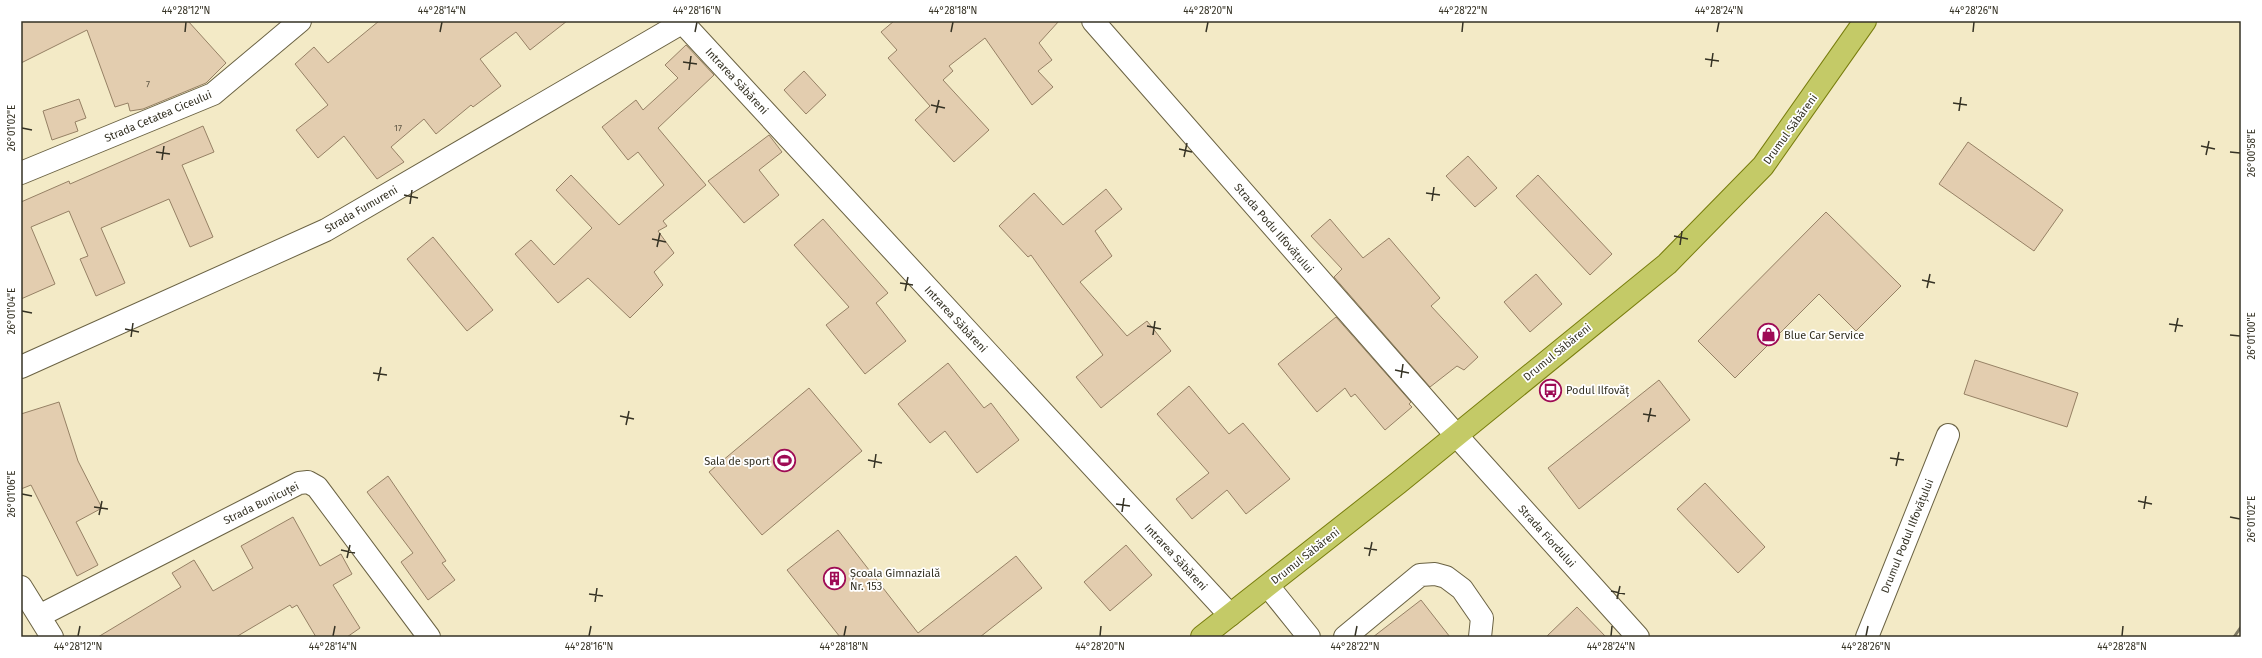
<svg xmlns="http://www.w3.org/2000/svg" width="2262" height="658" viewBox="0 0 2262 658" font-family="'Fira Sans',sans-serif">
	<style>
		.building { fill: #e3cdaf; stroke: #968165 }
		.lines { fill: none; stroke-linecap: round; stroke-linejoin: round }
		.minor-casing { stroke: #6a6243; stroke-width: 24 }
		.major-casing { stroke: #787d0d; stroke-width: 24 }
		.minor { stroke: #fff; stroke-width: 22 }
		.major { stroke: #c4ca67; stroke-width: 22 }
		.rail { stroke: #7f7963; stroke-width: 3 }
		.ticks { fill: none; stroke: #353224; stroke-width: 1.5 }
		.labels { text-anchor: middle; stroke-width: 3.5; stroke-linejoin: round; paint-order: stroke }
		.number-label { font-size: 9px; fill: #605947 }
		.street-label { font-size: 11px; fill: #353224; stroke: #fff }
		.poi-label { font-size: 11px; fill: #353224; stroke: #fff; text-anchor: start }
		.neatline { fill: none; stroke: #353224; stroke-width: 1.5 }
		.ticks-label { font-size: 10px; text-anchor: middle; fill: #353224 }
	</style>
	<rect width="100%" height="100%" fill="#f3eac6"/>
	<path class="building" d="M 21,21 L 188,21 L 226,63 L 206,83 L 143,109 L 130,111 L 128,103 L 115,107 L 87,30 L 21,63 Z
		M 379,21 L 567,21 L 530,50 L 516,32 L 480,59 L 501,86 L 473,107 L 471,105 L 436,134 L 424,119 L 391,147 L 404,162 L 377,179 L 344,136 L 318,158 L 296,130 L 328,105 L 295,64 L 314,47 L 328,63 Z
		M 894,21 L 1059,21 L 1039,43 L 1052,60 L 1038,71 L 1053,87 L 1032,105 L 985,38 L 949,66 L 953,71 L 943,80 L 989,130 L 954,162 L 915,120 L 930,106 L 888,58 L 897,50 L 881,32 Z
		M 686,45 L 714,75 L 658,128 L 706,185 L 663,221 L 667,226 L 658,231 L 674,253 L 654,272 L 663,285 L 630,318 L 588,278 L 558,303 L 515,254 L 531,240 L 554,265 L 592,228 L 556,190 L 571,175 L 619,225 L 664,185 L 638,152 L 628,160 L 602,127 L 636,100 L 643,110 L 678,78 L 665,65 Z
		M 804,71 L 826,95 L 806,114 L 784,90 Z
		M 79,99 L 86,118 L 75,122 L 78,131 L 52,140 L 43,111 Z
		M 203,126 L 214,152 L 182,165 L 213,237 L 190,247 L 169,199 L 101,228 L 125,283 L 96,296 L 80,259 L 88,256 L 69,211 L 31,227 L 55,284 L 21,299 L 21,202 L 69,181 L 70,184 Z
		M 769,135 L 782,152 L 759,170 L 779,195 L 744,223 L 708,181 Z
		M 1968,142 L 2063,210 L 2034,251 L 1939,184 Z
		M 1468,156 L 1497,188 L 1475,207 L 1446,176 Z
		M 1538,175 L 1612,254 L 1590,275 L 1516,196 Z
		M 1106,189 L 1122,209 L 1095,231 L 1112,256 L 1080,282 L 1127,336 L 1147,321 L 1171,351 L 1101,408 L 1076,377 L 1103,355 L 1031,255 L 1028,257 L 999,226 L 1034,193 L 1063,225 Z
		M 1826,212 L 1901,286 L 1856,331 L 1819,294 L 1735,378 L 1698,341 Z
		M 823,219 L 888,293 L 876,303 L 906,341 L 865,374 L 826,325 L 849,307 L 794,245 Z
		M 1330,219 L 1363,258 L 1389,238 L 1440,298 L 1431,306 L 1478,357 L 1464,370 L 1457,366 L 1430,387 L 1334,277 L 1342,269 L 1311,236 Z
		M 433,237 L 493,310 L 467,331 L 407,259 Z
		M 1536,274 L 1562,304 L 1530,332 L 1504,302 Z
		M 1336,317 L 1411,402 L 1409,404 L 1412,407 L 1385,430 L 1355,394 L 1351,397 L 1345,388 L 1317,412 L 1278,364 Z
		M 1975,360 L 2078,393 L 2067,427 L 1964,394 Z
		M 948,363 L 984,408 L 991,403 L 1019,440 L 977,473 L 945,431 L 930,443 L 898,404 Z
		M 1659,380 L 1690,420 L 1579,509 L 1548,468 Z
		M 1189,386 L 1229,434 L 1243,423 L 1290,479 L 1246,514 L 1227,490 L 1192,519 L 1176,499 L 1209,473 L 1157,414 Z
		M 809,388 L 862,451 L 762,535 L 709,472 Z
		M 59,402 L 78,461 L 102,508 L 76,522 L 98,565 L 77,576 L 31,485 L 21,489 L 21,414 Z
		M 388,476 L 446,561 L 442,563 L 455,580 L 428,600 L 401,562 L 413,553 L 367,492 Z
		M 1705,483 L 1765,547 L 1738,573 L 1677,509 Z
		M 293,517 L 320,566 L 341,554 L 352,574 L 333,585 L 360,628 L 347,637 L 316,637 L 297,605 L 292,608 L 290,605 L 236,637 L 98,637 L 181,587 L 172,573 L 194,560 L 213,591 L 253,568 L 241,546 Z
		M 838,530 L 918,633 L 1016,556 L 1042,588 L 980,637 L 840,637 L 787,570 Z
		M 1126,545 L 1152,575 L 1110,611 L 1084,582 Z
		M 1421,600 L 1450,637 L 1373,637 Z
		M 1577,607 L 1606,637 L 1546,637 Z"/>
	<g class="lines">
		<defs>
			<path id="minor" d="M 1093,21 L 1456,435 L 1638,637
				M 683,23 L 1230,615
				M 21,173 L 213,94 L 300,21
				M 21,367 L 326,230 L 685,21
				M 1268,586 L 1309,637
				M 21,587 L 52,637
				M 39,616 L 299,483 L 308,482 L 317,487 L 429,637
				M 1345,637 L 1420,575 L 1435,574 L 1446,577 L 1462,589 L 1482,618 L 1480,637
				M 1867,637 L 1948,435"/>
			<path id="major" d="M 1202,637 L 1398,483 L 1667,264 L 1763,166 L 1865,21"/>
		</defs>
		<use href="#minor" class="minor-casing"/>
		<use href="#major" class="major-casing"/>
		<use href="#minor" class="minor"/>
		<use href="#major" class="major"/>
		<path class="rail" d="M 2234,637 L 2241,627"/>
	</g>
	<path class="ticks" d="M 185,32 L 186,22M 440,32 L 442,22M 695,32 L 697,22M 951,32 L 953,22M 1206,32 L 1208,22M 1462,32 L 1463,22M 1717,32 L 1719,22M 1973,32 L 1974,22M 1705,59 L 1719,61M 683,62 L 697,64M 1711,67 L 1713,53M 689,70 L 691,56M 1953,103 L 1967,105M 931,105 L 945,108M 1959,111 L 1961,97M 936,113 L 939,100M 22,128 L 32,130M 2201,146 L 2215,149M 1179,149 L 1192,152M 156,152 L 170,154M 2230,152 L 2240,153M 2206,155 L 2209,141M 1184,157 L 1187,143M 162,160 L 164,146M 1426,193 L 1440,195M 404,195 L 418,198M 1432,201 L 1434,187M 410,204 L 412,190M 1674,236 L 1688,239M 652,239 L 666,242M 1680,245 L 1682,231M 657,247 L 660,233M 1922,280 L 1935,283M 900,283 L 913,285M 1927,288 L 1930,274M 905,291 L 908,277M 22,311 L 32,313M 2169,324 L 2183,326M 1147,326 L 1161,329M 125,329 L 139,332M 2175,332 L 2178,318M 1153,335 L 1155,321M 2230,335 L 2240,336M 131,337 L 133,323M 1395,370 L 1409,373M 373,373 L 387,375M 1401,378 L 1403,364M 378,381 L 381,367M 1643,414 L 1656,416M 620,416 L 634,419M 1648,422 L 1651,408M 626,425 L 629,411M 1890,458 L 1904,460M 868,460 L 882,463M 1896,466 L 1899,452M 874,468 L 876,454M 22,494 L 32,496M 2138,501 L 2152,504M 1116,504 L 1130,506M 94,507 L 108,509M 2144,509 L 2146,496M 1122,512 L 1124,498M 99,515 L 102,501M 2230,517 L 2240,519M 1364,548 L 1377,550M 341,550 L 355,553M 1369,556 L 1372,542M 347,558 L 350,545M 1611,591 L 1625,594M 589,594 L 603,596M 1617,599 L 1620,586M 595,602 L 597,588M 78,636 L 80,626M 333,636 L 335,626M 589,636 L 591,626M 844,636 L 846,626M 1100,636 L 1101,626M 1355,636 L 1357,626M 1611,636 L 1612,626M 1866,636 L 1868,626M 2122,636 L 2123,626"/>
	<defs>
		<symbol id="shop-ring" viewBox="-11 -11 22 22"><circle r="9.5" fill="#fff" stroke="#9e0b55" stroke-width="1.5"/><path d="M-5-2.5h2.3a2.7 3.5 0 0 1 5.4 0H5L5.5 6h-11ZM-1.5-2.5h3a1.5 2.3 0 0 0-3 0Z" fill="#9e0b55"/></symbol>
		<symbol id="bus-ring" viewBox="-11 -11 22 22"><circle r="9.5" fill="#fff" stroke="#9e0b55" stroke-width="1.5"/><path d="M-5-6H5V4H4V6H2V4H-2V6H-4V4H-5ZM-3.5-4V0h7V-4ZM-3.5 1.2v1.5H-2V1.2ZM2 1.2v1.5H3.5V1.2Z" fill="#9e0b55"/></symbol>
		<symbol id="stadium-ring" viewBox="-11 -11 22 22"><circle r="9.5" fill="#fff" stroke="#9e0b55" stroke-width="1.5"/><path d="M0-5a6.5 5 0 1 0 0 10a6.5 5 0 1 0 0-10ZM-3.5-1.8h7v3.6h-7Z" fill="#9e0b55"/></symbol>
		<symbol id="building-ring" viewBox="-11 -11 22 22"><circle r="9.5" fill="#fff" stroke="#9e0b55" stroke-width="1.5"/><path d="M-4-6H4V6H1V3H-1V6H-4ZM-2.5-4.3h1.7v1.8h-1.7ZM.8-4.3h1.7v1.8H.8ZM-2.5-1h1.7V.8h-1.7ZM.8-1h1.7V.8H.8Z" fill="#9e0b55"/></symbol>
	</defs>
	<g fill-rule="evenodd">
		<use href="#shop-ring" x="1756" y="322" width="25" height="25"/>
		<use href="#bus-ring" x="1538" y="378" width="25" height="25"/>
		<use href="#stadium-ring" x="772" y="448" width="25" height="25"/>
		<use href="#building-ring" x="822" y="566" width="25" height="25"/>
	</g>
	<g class="labels">
		<g class="number-label">
			<text x="148" y="87">7</text>
			<text x="398" y="131">17</text>
		</g>
		<g class="street-label">
			<text transform="translate(737 81) rotate(47)" y="4">Intrarea Săbăreni</text>
			<text transform="translate(158 116) rotate(-23)" y="4">Strada Cetatea Ciceului</text>
			<text transform="translate(1790 129) rotate(-54)" y="4">Drumul Săbăreni</text>
			<text transform="translate(361 209) rotate(-30)" y="4">Strada Fumureni</text>
			<text transform="translate(1274 228) rotate(49)" y="4">Strada Podu Ilfovățului</text>
			<text transform="translate(956 319) rotate(47)" y="4">Intrarea Săbăreni</text>
			<text transform="translate(1557 352) rotate(-39)" y="4">Drumul Săbăreni</text>
			<text transform="translate(261 503) rotate(-26)" y="4">Strada Bunicuței</text>
			<text transform="translate(1547 536) rotate(48)" y="4">Strada Fiordului</text>
			<text transform="translate(1907 536) rotate(-68)" y="4">Drumul Podul Ilfovățului</text>
			<text transform="translate(1305 556) rotate(-38)" y="4">Drumul Săbăreni</text>
			<text transform="translate(1176 557) rotate(47)" y="4">Intrarea Săbăreni</text>
		</g>
		<g class="poi-label">
			<text x="1784" y="339">Blue Car Service</text>
			<text x="1566" y="394">Podul Ilfovăț</text>
			<text x="770" y="465" text-anchor="end">Sala de sport</text>
			<text x="850" y="577">Școala Gimnazială<tspan x="850" dy="13">Nr. 153</tspan></text>
		</g>
	</g>
	<rect width="2262" height="658" fill="none" stroke="#ffffff" stroke-width="44"/>
	<rect x="22" y="22" width="2218" height="614" class="neatline"/>
	<g class="ticks-label">
		<text x="186" y="14">44°28'12"N</text>
		<text x="442" y="14">44°28'14"N</text>
		<text x="697" y="14">44°28'16"N</text>
		<text x="953" y="14">44°28'18"N</text>
		<text x="1208" y="14">44°28'20"N</text>
		<text x="1463" y="14">44°28'22"N</text>
		<text x="1719" y="14">44°28'24"N</text>
		<text x="1974" y="14">44°28'26"N</text>
		<text transform="translate(11 128) rotate(-90)" y="4">26°01'02"E</text>
		<text transform="translate(2251 153) rotate(-90)" y="4">26°00'58"E</text>
		<text transform="translate(11 311) rotate(-90)" y="4">26°01'04"E</text>
		<text transform="translate(2251 336) rotate(-90)" y="4">26°01'00"E</text>
		<text transform="translate(11 494) rotate(-90)" y="4">26°01'06"E</text>
		<text transform="translate(2251 519) rotate(-90)" y="4">26°01'02"E</text>
		<text x="78" y="650">44°28'12"N</text>
		<text x="333" y="650">44°28'14"N</text>
		<text x="589" y="650">44°28'16"N</text>
		<text x="844" y="650">44°28'18"N</text>
		<text x="1100" y="650">44°28'20"N</text>
		<text x="1355" y="650">44°28'22"N</text>
		<text x="1611" y="650">44°28'24"N</text>
		<text x="1866" y="650">44°28'26"N</text>
		<text x="2122" y="650">44°28'28"N</text>
	</g>
</svg>
